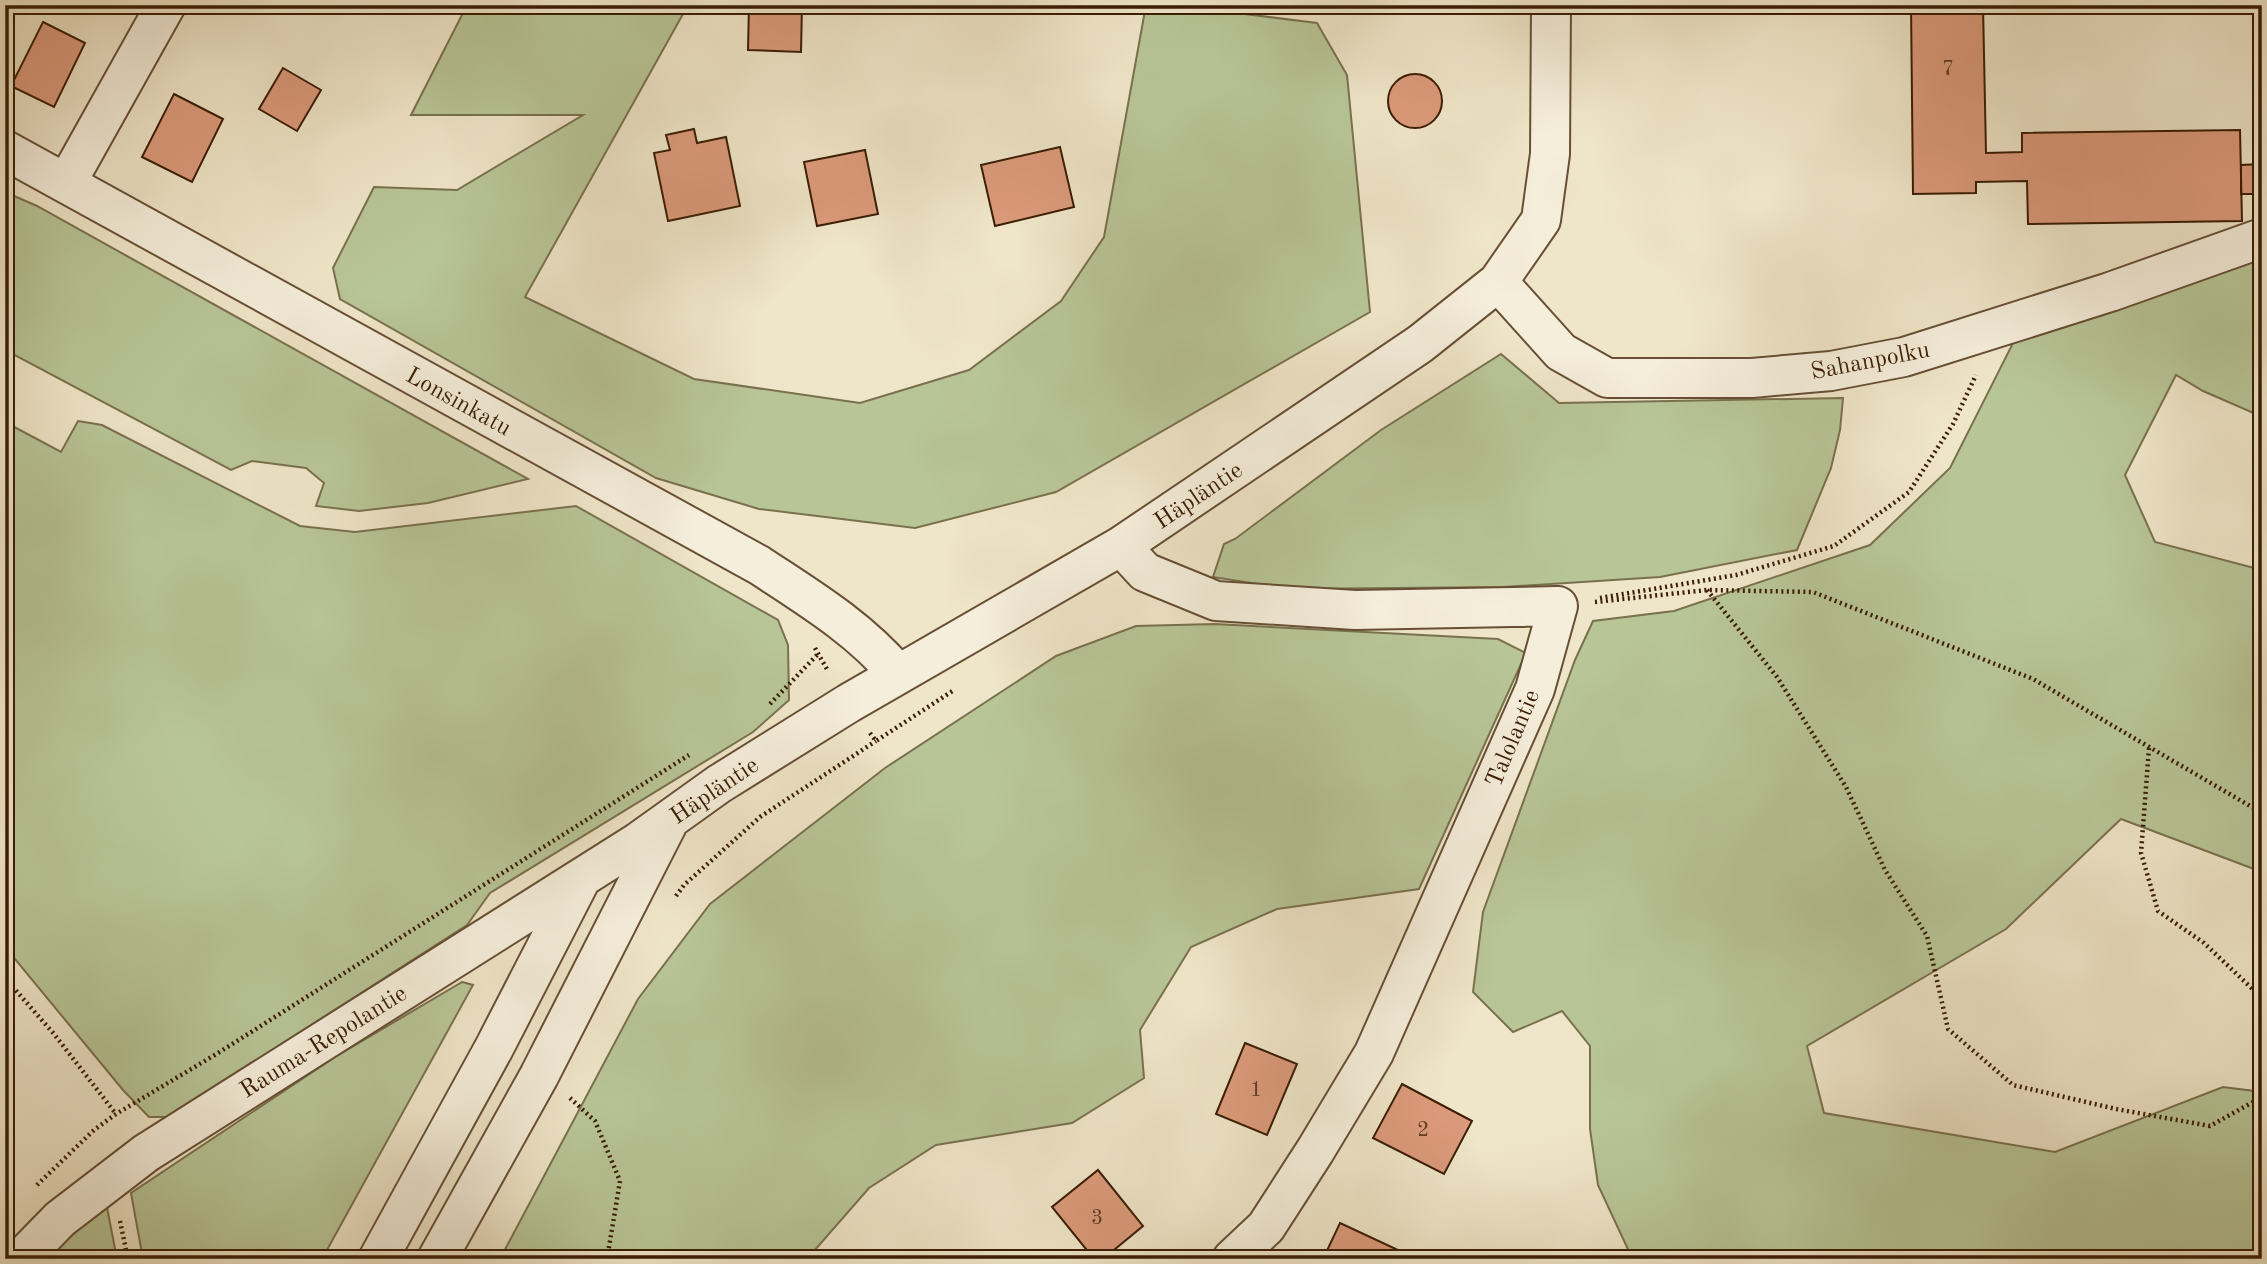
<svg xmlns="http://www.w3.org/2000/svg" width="2267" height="1264" viewBox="0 0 2267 1264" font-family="'Old Standard TT',serif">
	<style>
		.green { fill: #b8c597; stroke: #79714e; stroke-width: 2 }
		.building { fill: #db9a7b; stroke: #3a1d04; stroke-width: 2 }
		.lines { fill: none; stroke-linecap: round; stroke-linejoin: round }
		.minor-casing { stroke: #674f35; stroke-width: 42 }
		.path { stroke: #3a1d04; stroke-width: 4.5; stroke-dasharray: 2 3.5; stroke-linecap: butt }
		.minor { stroke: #f5eedb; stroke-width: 38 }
		.labels { text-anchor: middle; stroke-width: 7; stroke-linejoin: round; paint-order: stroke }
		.number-label { font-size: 21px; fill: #623c22 }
		.street-label { font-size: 24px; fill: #3a1d04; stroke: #f5eedb }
	</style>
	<rect width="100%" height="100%" fill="#efe5c8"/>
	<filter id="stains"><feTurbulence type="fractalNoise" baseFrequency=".00286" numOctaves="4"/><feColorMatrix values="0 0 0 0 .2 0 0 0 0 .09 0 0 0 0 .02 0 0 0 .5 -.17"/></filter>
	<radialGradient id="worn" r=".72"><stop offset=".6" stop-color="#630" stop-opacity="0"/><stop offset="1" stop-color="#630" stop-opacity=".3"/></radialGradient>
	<path class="green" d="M 467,5 L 688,5 L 525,297 L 694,379 L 860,403 L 969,370 L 1061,301 L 1104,237 L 1146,5 L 1173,5 L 1317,23 L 1347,75 L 1370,312 L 1056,492 L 915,528 L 759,509 L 656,478 L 340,299 L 333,268 L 374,187 L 457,190 L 583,115 L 411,115 Z
		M 5,192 L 37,206 L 528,479 L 428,503 L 359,511 L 316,506 L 324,483 L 306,468 L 252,461 L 231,470 L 5,350 Z
		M 2262,251 L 2262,414 L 2258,415 L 2203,391 L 2176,375 L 2125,475 L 2155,542 L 2262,570 L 2260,679 L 2262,681 L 2262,872 L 2121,819 L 2006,929 L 1807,1046 L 1824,1113 L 2055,1152 L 2223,1087 L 2262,1092 L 2262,1259 L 1632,1258 L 1598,1185 L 1590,1129 L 1590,1046 L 1562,1011 L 1513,1032 L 1473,992 L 1483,912 L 1575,660 L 1593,621 L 1674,611 L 1870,545 L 1950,468 L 2014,341 Z
		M 1501,354 L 1559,403 L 1843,398 L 1840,430 L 1831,468 L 1797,550 L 1660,577 L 1503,587 L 1290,589 L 1213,577 L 1224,544 L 1235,539 L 1381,430 Z
		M 78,421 L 102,425 L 300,526 L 355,532 L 576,506 L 778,620 L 788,645 L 789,700 L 753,732 L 490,893 L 467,925 L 168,1117 L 149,1117 L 123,1090 L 5,947 L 5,422 L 61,452 Z
		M 1215,624 L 1498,639 L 1526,653 L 1419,889 L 1277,909 L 1191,947 L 1140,1030 L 1144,1078 L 1072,1123 L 936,1145 L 869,1188 L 807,1259 L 500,1259 L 638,999 L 710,904 L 885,768 L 1056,656 L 1136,626 Z
		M 462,982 L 473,985 L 322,1259 L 143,1259 L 131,1193 L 335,1057 Z
		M 105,1197 L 117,1259 L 39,1259 Z"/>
	<path class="building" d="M 749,5 L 802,5 L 801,52 L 748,50 Z
		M 1911,5 L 1983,5 L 1986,153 L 2022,152 L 2022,133 L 2240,130 L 2242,221 L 2028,224 L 2027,181 L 1976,182 L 1976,193 L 1913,194 Z
		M 43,22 L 85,43 L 54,107 L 11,86 Z
		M 283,68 L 321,90 L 297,131 L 259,109 Z
		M1388 101a27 27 0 1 1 54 0a27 27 0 1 1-54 0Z
		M 174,94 L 223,119 L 192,182 L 142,157 Z
		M 694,129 L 697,143 L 726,137 L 740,206 L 668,221 L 654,153 L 670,150 L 666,135 Z
		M 1060,147 L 1074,207 L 995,226 L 981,165 Z
		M 865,150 L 878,214 L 817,226 L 804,162 Z
		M 2262,164 L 2262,194 L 2241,194 L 2241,165 Z
		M 1245,1043 L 1297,1064 L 1267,1135 L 1216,1114 Z
		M 1402,1084 L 1472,1121 L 1444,1174 L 1373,1138 Z
		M 1098,1170 L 1143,1226 L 1103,1259 L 1094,1259 L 1052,1207 Z
		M 1340,1223 L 1413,1257 L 1412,1259 L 1323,1259 Z"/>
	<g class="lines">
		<defs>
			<path id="minor" d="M 5,150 L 759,565 C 809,598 859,628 897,673
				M 67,182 L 166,5
				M 1498,282 L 1561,352 L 1607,378 L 1752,378 L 1831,371 L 1904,357 L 2110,292 L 2262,238
				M 1121,546 L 1145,572 L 1216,601 L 1355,610 L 1558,606 L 1535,689 L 1374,1053 L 1315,1151 L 1266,1227 L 1232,1259
				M 21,1259 L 60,1219 L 146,1153 L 638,842 L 719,784 L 849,703 L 1121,546 L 1420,344 L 1498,282 L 1541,220 L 1550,154 L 1551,5
				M 378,1259 L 494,1048 L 580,881
				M 437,1259 L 539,1076 L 667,825"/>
		</defs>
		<use href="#minor" class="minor-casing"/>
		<path class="path" d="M 1707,590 L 1777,677 L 1846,787 L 1885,870 L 1927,936 L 1948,1029 L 2013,1085 L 2116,1109 L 2210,1126 L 2255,1101 L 2262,1102
			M 1600,598 L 1736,575 L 1834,546 L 1909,492 L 1953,424 L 1976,375
			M 1595,602 L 1707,590 L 1813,592 L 2033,679 L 2262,813
			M 815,648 L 828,671
			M 770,704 L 817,655
			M 870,733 L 876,741 L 954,690
			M 2149,748 L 2141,853 L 2158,911 L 2204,943 L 2262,998
			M 676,896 L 684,885 L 760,817 L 876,741
			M 5,978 L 54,1034 L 116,1114
			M 570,1098 L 595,1121 L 620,1181 L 607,1259
			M 37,1185 L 94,1130 L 116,1114 L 218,1053 L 689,755
			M 5,1216 L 13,1208
			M 120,1221 L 128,1259"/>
		<use href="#minor" class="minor"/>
	</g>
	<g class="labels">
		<g class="number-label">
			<text x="1948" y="75">7</text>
			<text x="1256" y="1096">1</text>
			<text x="1423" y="1136">2</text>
			<text x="1097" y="1224">3</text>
		</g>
		<g class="street-label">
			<text transform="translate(1870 360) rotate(-11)" y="8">Sahanpolku</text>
			<text transform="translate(459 401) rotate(29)" y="8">Lonsinkatu</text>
			<text transform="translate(1198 495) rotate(-34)" y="8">Häpläntie</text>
			<text transform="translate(1512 738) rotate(-67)" y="8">Talolantie</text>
			<text transform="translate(714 790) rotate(-34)" y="8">Häpläntie</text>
			<text transform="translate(323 1041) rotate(-32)" y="8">Rauma-Repolantie</text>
		</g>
	</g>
	<rect width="2267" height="1264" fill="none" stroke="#efe5c8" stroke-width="28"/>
	<rect x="7" y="7" width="2253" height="1250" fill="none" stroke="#3a1d04" stroke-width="3.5"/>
	<rect x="14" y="14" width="2239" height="1236" fill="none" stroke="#3a1d04" stroke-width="2"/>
	<rect width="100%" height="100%" filter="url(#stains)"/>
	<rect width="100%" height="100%" fill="url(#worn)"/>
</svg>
